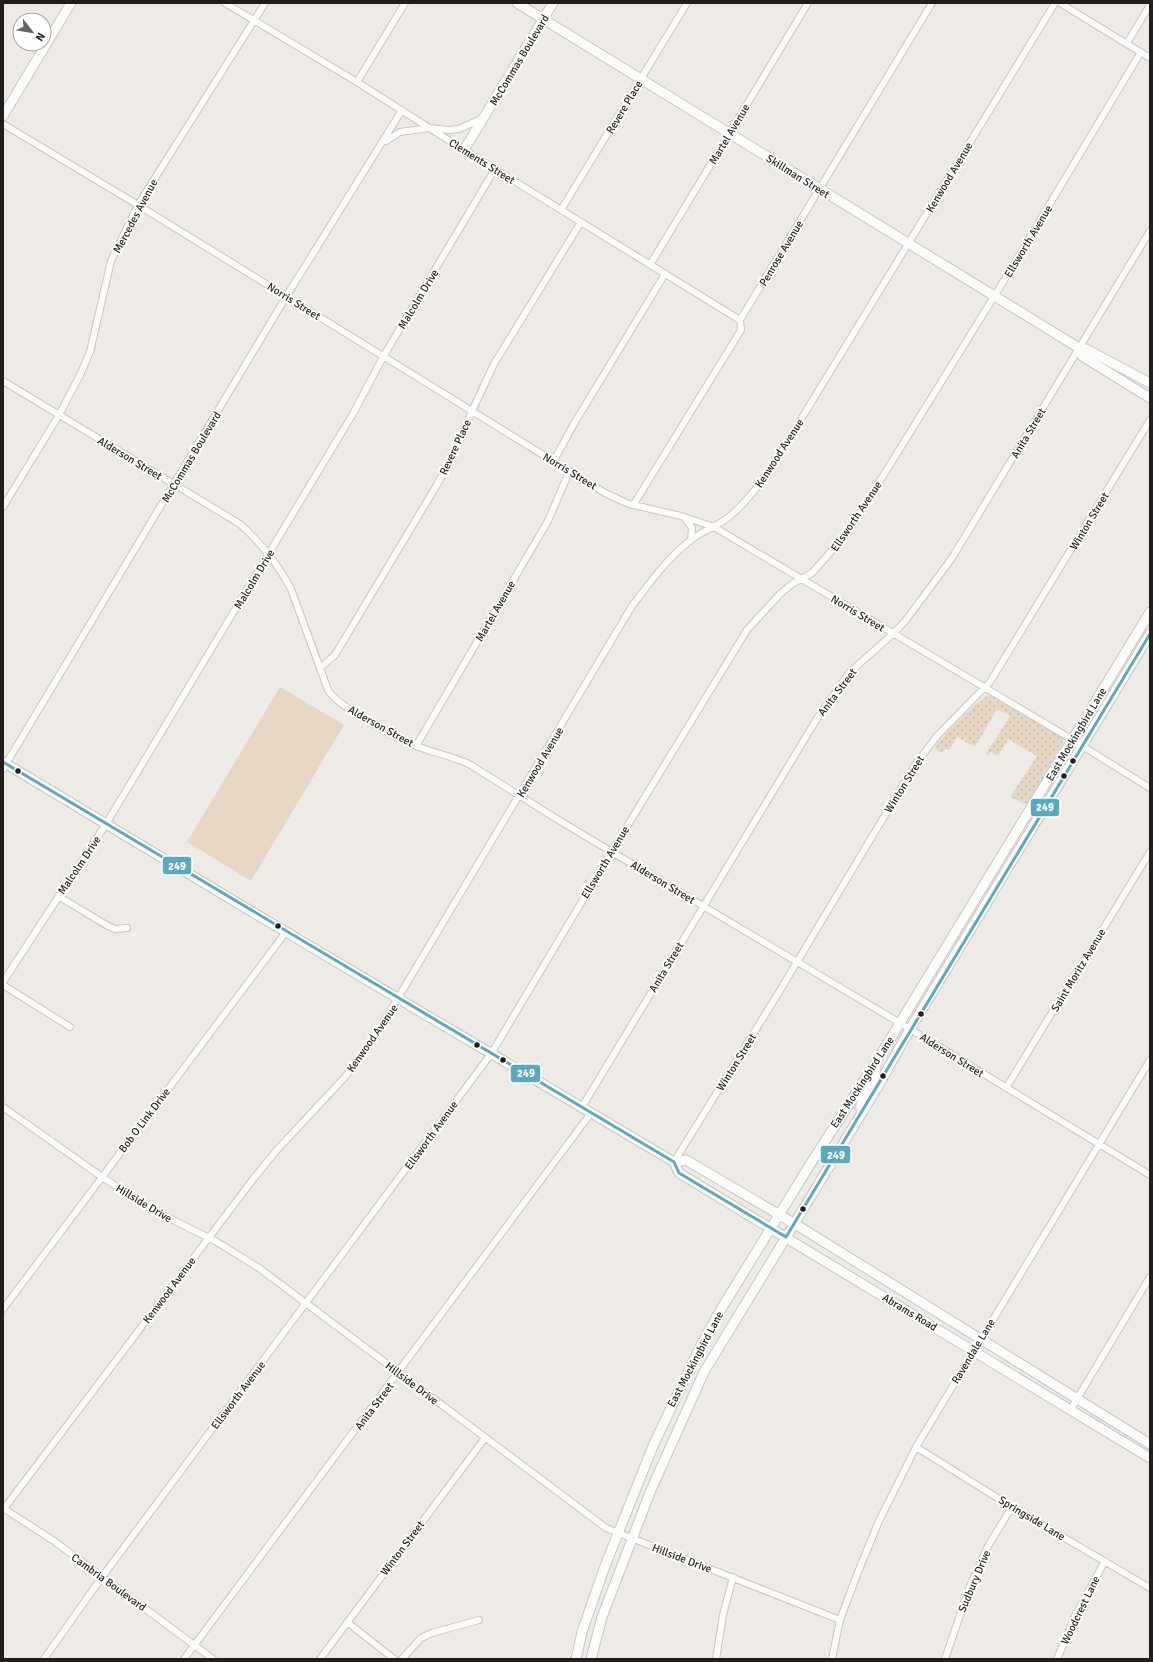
<svg xmlns="http://www.w3.org/2000/svg" width="1153" height="1662" viewBox="0 0 1153 1662" font-family="Signika,sans-serif">
	<style>
		.green { fill: url(#green-dots) }
		.pitch { fill: #e6d7c5 }
		.lines { fill: none; stroke-linecap: round; stroke-linejoin: round }
		.street-casing { stroke: #c8c5c1; stroke-width: 8 }
		.secondary-casing { stroke: #c8c5c1; stroke-width: 11 }
		.street { stroke: #fcfcfb; stroke-width: 6 }
		.secondary { stroke: #fcfcfb; stroke-width: 9 }
		.bus-1-casing { stroke: #fff; stroke-width: 6 }
		.bus-1 { stroke: #5ca9be; stroke-width: 3 }
		.bus-dot { fill: #211e1b; stroke: #fff; stroke-width: 1.5 }
		.labels { text-anchor: middle; stroke-width: 4; stroke-linejoin: round; paint-order: stroke }
		.street-label { font-size: 11px; fill: #211e1b; stroke: #fff }
		.line-badge { stroke: #fff; stroke-width: 1.5 }
		.badge-label { font-size: 11px; text-anchor: middle; font-weight: bold; fill: #fff }
	</style>
	<defs>
		<pattern id="green-dots" width="8" height="8" patternUnits="userSpaceOnUse"><rect width="8" height="8" fill="#e6d7c5"/><path d="M2 2h.1M6 6h.1" fill="none" stroke="#c5b8a9" stroke-width="1.8" stroke-linecap="round"/></pattern>
	</defs>
	<rect width="100%" height="100%" fill="#eeeae5"/>
	<path class="green" d="M 990,695 L 1060,735 L 1063,739 L 1062,745 L 1028,803 L 1025,804 L 1010,797 L 1037,756 L 1008,739 L 998,756 L 991,752 L 989,756 L 986,754 L 1010,716 L 997,709 L 975,747 L 957,737 L 949,750 L 946,749 L 941,753 L 935,748 C 939,739 981,696 990,695 Z"/>
	<path class="pitch" d="M 280,687 L 344,725 L 251,881 L 187,842 Z"/>
	<g class="lines">
		<defs>
			<path id="street" d="M 225,3 L 357,82 L 472,155 L 740,320
				M 1060,3 L 1150,58
				M 1127,43 L 1150,5
				M 357,82 L 405,3
				M 3,124 L 138,205 L 605,493 L 629,504 L 681,516 L 714,527 L 1063,734 L 1150,788
				M 386,141 L 400,132 L 429,128 L 449,130 L 459,129 L 483,118
				M 561,210 L 687,3
				M 650,265 L 808,3
				M 3,381 L 240,524 C 261,543 278,564 291,589 L 328,690 C 337,706 397,739 416,746 C 434,753 452,756 469,764 L 565,824 L 910,1029 L 1150,1175
				M 553,462 L 575,422 L 665,274
				M 634,504 L 741,330 L 740,320 L 932,3
				M 3,507 L 59,415 L 80,375 L 90,352 L 111,261 L 138,205 L 265,3
				M 685,518 L 692,528 L 691,540
				M 321,667 L 335,655 L 438,483 L 457,447 L 472,411 L 494,364 L 581,222
				M 416,746 L 548,521 L 569,472
				M 3,769 L 286,297 L 402,110
				M 58,896 L 108,926 L 115,929 L 127,928
				M 3,982 L 106,824 L 354,412 L 383,357 L 495,169
				M 3,985 L 70,1027
				M 1006,1088 L 1150,852
				M 3,1107 L 102,1177 L 153,1210 L 217,1242 L 259,1268 L 606,1528 L 840,1620
				M 582,1107 L 818,717 L 850,672 L 893,634 L 906,620 L 952,558 L 1150,231
				M 674,1162 L 776,997 L 915,765 L 937,736 L 990,682 L 1150,420
				M 3,1309 L 286,932
				M 1071,1409 L 1150,1277
				M 916,1447 L 1012,1507 L 1150,1588
				M 3,1508 L 54,1541 L 213,1659
				M 3,1510 L 254,1178 L 276,1151 L 345,1077 L 377,1033 L 632,606 C 650,583 667,558 691,540 C 703,530 719,526 730,516 C 748,501 762,481 775,462 L 1055,3
				M 347,1622 L 394,1659
				M 44,1659 L 102,1577 L 491,1054 L 612,851 L 747,630 L 781,593 L 792,584 L 812,573 L 849,531 L 1000,287 L 1141,52
				M 184,1659 L 591,1113
				M 320,1659 L 485,1438
				M 402,1659 L 421,1638 L 432,1633 L 479,1620
				M 716,1659 L 723,1615 L 733,1577
				M 832,1659 L 840,1620 L 858,1572 L 879,1521 L 916,1447 L 1150,1060
				M 945,1659 L 970,1586 L 988,1546 L 1012,1507
				M 1057,1659 L 1075,1616 L 1105,1561"/>
			<path id="secondary" d="M 517,3 L 1079,348 L 1086,349 L 1150,383
				M 3,116 L 71,3
				M 464,150 L 553,3
				M 1079,348 L 1082,356 L 1150,398
				M 3,762 L 249,910 L 674,1162 L 679,1173 L 1150,1458
				M 862,1113 C 857,1101 869,1092 873,1080 C 874,1076 875,1072 876,1068
				M 674,1162 L 686,1160 L 795,1224 L 1150,1444
				M 576,1659 L 582,1632 L 605,1566 L 653,1446 L 700,1347 L 723,1306 L 811,1163 L 878,1059 L 1150,612
				M 591,1659 L 602,1617 L 651,1490 L 704,1372 L 877,1088 L 910,1029 L 1150,634"/>
		</defs>
		<use href="#street" class="street-casing"/>
		<use href="#secondary" class="secondary-casing"/>
		<use href="#street" class="street"/>
		<use href="#secondary" class="secondary"/>
		<defs>
			<path id="bus-1" d="M 3,762 L 674,1162 L 679,1173 L 786,1237 L 1150,634"/>
		</defs>
		<use href="#bus-1" class="bus-1-casing"/>
		<use href="#bus-1" class="bus-1"/>
	</g>
	<g class="bus-dot">
		<circle cx="1073" cy="761" r="3.5"/>
		<circle cx="18" cy="771" r="3.5"/>
		<circle cx="1064" cy="776" r="3.5"/>
		<circle cx="278" cy="926" r="3.5"/>
		<circle cx="921" cy="1014" r="3.5"/>
		<circle cx="477" cy="1045" r="3.5"/>
		<circle cx="503" cy="1060" r="3.5"/>
		<circle cx="883" cy="1076" r="3.5"/>
		<circle cx="803" cy="1209" r="3.5"/>
	</g>
	<g class="labels">
		<g class="street-label">
			<text transform="translate(519 60) rotate(-59)" y="4">McCommas Boulevard</text>
			<text transform="translate(624 107) rotate(-59)" y="4">Revere Place</text>
			<text transform="translate(729 134) rotate(-59)" y="4">Martel Avenue</text>
			<text transform="translate(482 161) rotate(32)" y="4">Clements Street</text>
			<text transform="translate(798 176) rotate(32)" y="4">Skillman Street</text>
			<text transform="translate(949 177) rotate(-59)" y="4">Kenwood Avenue</text>
			<text transform="translate(135 216) rotate(-62)" y="4">Mercedes Avenue</text>
			<text transform="translate(1028 241) rotate(-59)" y="4">Ellsworth Avenue</text>
			<text transform="translate(781 253) rotate(-59)" y="4">Penrose Avenue</text>
			<text transform="translate(418 299) rotate(-59)" y="4">Malcolm Drive</text>
			<text transform="translate(294 301) rotate(32)" y="4">Norris Street</text>
			<text transform="translate(1028 433) rotate(-59)" y="4">Anita Street</text>
			<text transform="translate(455 447) rotate(-65)" y="4">Revere Place</text>
			<text transform="translate(779 453) rotate(-57)" y="4">Kenwood Avenue</text>
			<text transform="translate(191 457) rotate(-59)" y="4">McCommas Boulevard</text>
			<text transform="translate(130 458) rotate(31)" y="4">Alderson Street</text>
			<text transform="translate(570 471) rotate(31)" y="4">Norris Street</text>
			<text transform="translate(856 516) rotate(-56)" y="4">Ellsworth Avenue</text>
			<text transform="translate(1089 521) rotate(-59)" y="4">Winton Street</text>
			<text transform="translate(254 579) rotate(-59)" y="4">Malcolm Drive</text>
			<text transform="translate(495 611) rotate(-60)" y="4">Martel Avenue</text>
			<text transform="translate(858 613) rotate(31)" y="4">Norris Street</text>
			<text transform="translate(837 692) rotate(-53)" y="4">Anita Street</text>
			<text transform="translate(381 726) rotate(29)" y="4">Alderson Street</text>
			<text transform="translate(1076 734) rotate(-59)" y="4">East Mockingbird Lane</text>
			<text transform="translate(540 762) rotate(-59)" y="4">Kenwood Avenue</text>
			<text transform="translate(904 784) rotate(-58)" y="4">Winton Street</text>
			<text transform="translate(605 862) rotate(-59)" y="4">Ellsworth Avenue</text>
			<text transform="translate(79 865) rotate(-56)" y="4">Malcolm Drive</text>
			<text transform="translate(663 882) rotate(31)" y="4">Alderson Street</text>
			<text transform="translate(666 967) rotate(-59)" y="4">Anita Street</text>
			<text transform="translate(1078 970) rotate(-59)" y="4">Saint Moritz Avenue</text>
			<text transform="translate(372 1038) rotate(-55)" y="4">Kenwood Avenue</text>
			<text transform="translate(952 1055) rotate(32)" y="4">Alderson Street</text>
			<text transform="translate(736 1062) rotate(-58)" y="4">Winton Street</text>
			<text transform="translate(862 1082) rotate(-57)" y="4">East Mockingbird Lane</text>
			<text transform="translate(144 1120) rotate(-53)" y="4">Bob O Link Drive</text>
			<text transform="translate(431 1135) rotate(-54)" y="4">Ellsworth Avenue</text>
			<text transform="translate(144 1203) rotate(31)" y="4">Hillside Drive</text>
			<text transform="translate(169 1290) rotate(-53)" y="4">Kenwood Avenue</text>
			<text transform="translate(910 1312) rotate(31)" y="4">Abrams Road</text>
			<text transform="translate(973 1351) rotate(-59)" y="4">Ravendale Lane</text>
			<text transform="translate(695 1359) rotate(-62)" y="4">East Mockingbird Lane</text>
			<text transform="translate(412 1383) rotate(37)" y="4">Hillside Drive</text>
			<text transform="translate(238 1395) rotate(-53)" y="4">Ellsworth Avenue</text>
			<text transform="translate(374 1406) rotate(-53)" y="4">Anita Street</text>
			<text transform="translate(1032 1518) rotate(31)" y="4">Springside Lane</text>
			<text transform="translate(402 1548) rotate(-53)" y="4">Winton Street</text>
			<text transform="translate(682 1558) rotate(21)" y="4">Hillside Drive</text>
			<text transform="translate(974 1581) rotate(-67)" y="4">Sudbury Drive</text>
			<text transform="translate(109 1582) rotate(36)" y="4">Cambria Boulevard</text>
			<text transform="translate(1080 1610) rotate(-64)" y="4">Woodcrest Lane</text>
		</g>
	</g>
	<g class="line-badge">
		<rect x="1030" y="798" width="30" height="19" rx="4" fill="#5ca9be"/>
		<rect x="162" y="856" width="30" height="19" rx="4" fill="#5ca9be"/>
		<rect x="510" y="1064" width="31" height="19" rx="4" fill="#5ca9be"/>
		<rect x="820" y="1145" width="31" height="19" rx="4" fill="#5ca9be"/>
	</g>
	<g class="badge-label">
		<text x="1045" y="811">249</text>
		<text x="177" y="870">249</text>
		<text x="526" y="1077">249</text>
		<text x="836" y="1159">249</text>
	</g>
	<rect width="1153" height="1662" fill="none" stroke="#211e1b" stroke-width="8"/>
	<g transform="translate(32 32) rotate(121)"><circle r="19" fill="#ffffff" stroke="#a6a5a4"/>
	<path d="M0-3L7 15L0 10L-7 15Z" fill="#696562"/>
	<text y="-6" font-size="11" font-weight="bold" text-anchor="middle" fill="#211e1b">N</text>
	</g>
</svg>
